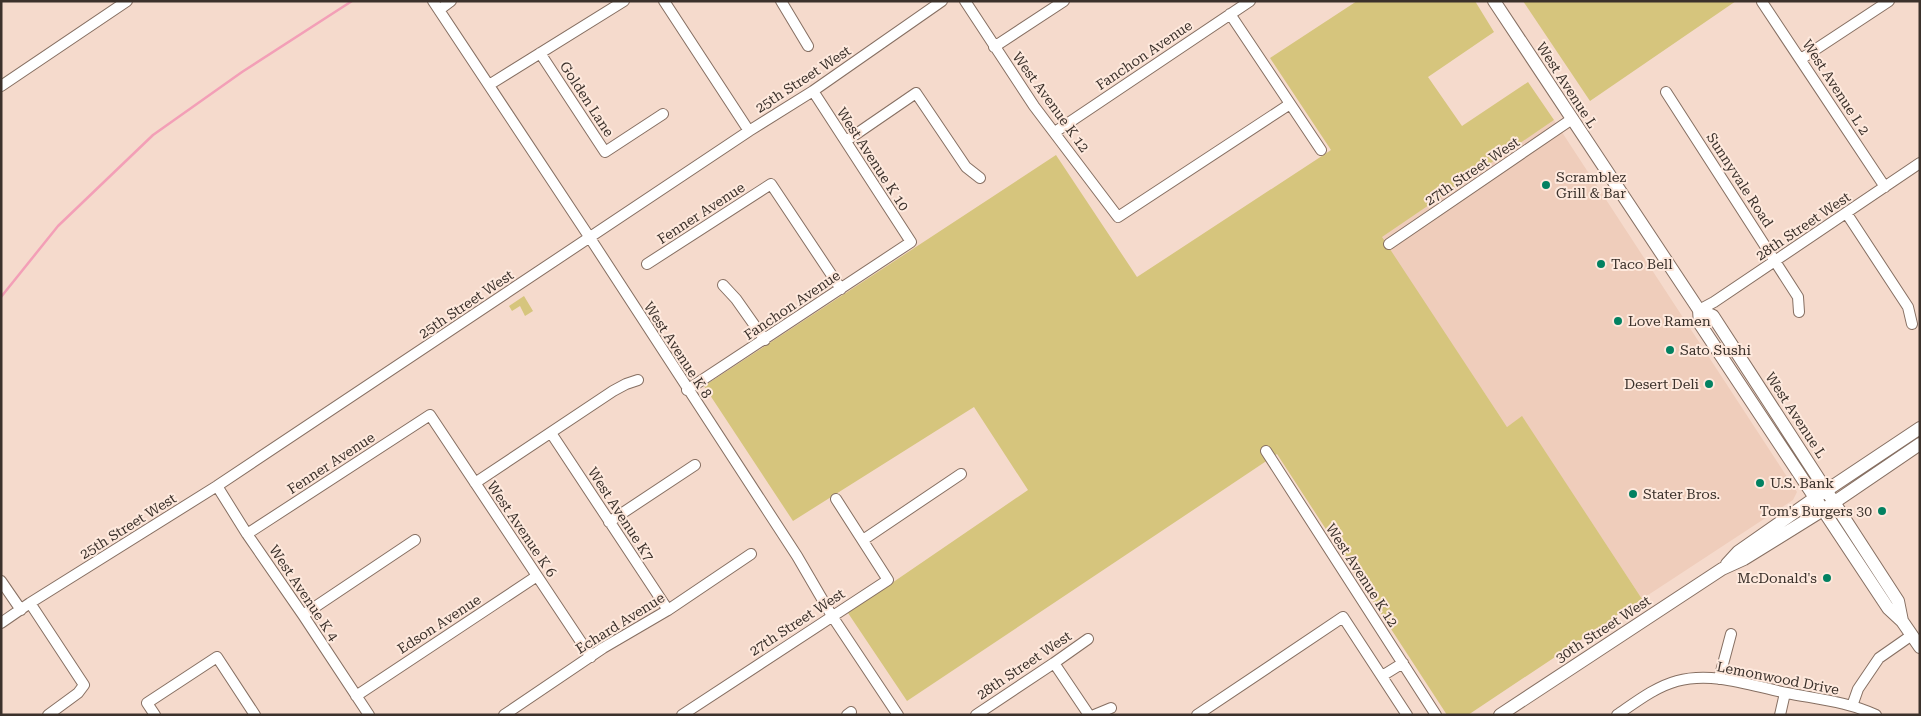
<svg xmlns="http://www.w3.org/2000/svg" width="1921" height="716" viewBox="0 0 1921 716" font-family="'Roboto Serif',serif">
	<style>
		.built { fill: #efcdbb }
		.green { fill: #d6c57d }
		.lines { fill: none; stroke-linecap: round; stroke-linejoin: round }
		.stream { stroke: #f39fb7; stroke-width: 2.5 }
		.minor-casing { stroke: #866f62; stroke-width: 12 }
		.major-casing { stroke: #866f62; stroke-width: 14 }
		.minor { stroke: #fff; stroke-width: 10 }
		.major { stroke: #fff; stroke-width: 12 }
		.poi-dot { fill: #028161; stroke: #fee9dd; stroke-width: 2 }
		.labels { text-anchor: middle; stroke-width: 4; stroke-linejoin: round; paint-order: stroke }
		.street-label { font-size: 14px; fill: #3b312b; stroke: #fee9dd }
		.poi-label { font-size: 14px; fill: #3b312b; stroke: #fee9dd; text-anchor: start }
	</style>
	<rect width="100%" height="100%" fill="#f5dacc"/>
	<path class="built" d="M 1554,120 L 1797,492 L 1793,500 L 1642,599 L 1522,417 L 1507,427 L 1381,237 Z"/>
	<path class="green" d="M 1357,1 L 1475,1 L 1494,32 L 1428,77 L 1462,126 L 1528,82 L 1554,120 L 1382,237 L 1507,427 L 1522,416 L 1642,599 L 1468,715 L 1447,715 L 1277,454 L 907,701 L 848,613 L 1028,490 L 974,407 L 793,521 L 704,386 L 1056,155 L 1137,277 L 1331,150 L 1270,58 Z
		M 1523,1 L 1736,1 L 1590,101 Z
		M 524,296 L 533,311 L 525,316 L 520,306 L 512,311 L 509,306 Z"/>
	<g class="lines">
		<path class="stream" d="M 1,297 L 58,226 L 153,135 L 242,72 L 352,1"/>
		<defs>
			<path id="minor" d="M 433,1 L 590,238 L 797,556 L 832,616 L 898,715
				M 664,1 L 749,131
				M 781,1 L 808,46
				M 965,1 L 1034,106 L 1118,217 L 1290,104
				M 1762,2 L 1885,187
				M 439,10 L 451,1
				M 1230,14 L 1321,150
				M 994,47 L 1064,1
				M 540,53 L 605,152 L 663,114
				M 1801,59 L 1889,1
				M 489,85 L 624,1
				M 1,86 L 127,1
				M 1666,92 L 1798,297 L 1799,312
				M 1055,132 L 1250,1
				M 846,141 L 916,93 L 966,167 L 980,178
				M 1847,214 L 1908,307 L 1912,324
				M 1389,244 L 1572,119
				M 647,264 L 771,184 L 841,289
				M 723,285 L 736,299 L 765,340
				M 1699,310 L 1714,302 L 1920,163
				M 687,390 L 911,242 L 813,91
				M 551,433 L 668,610
				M 1266,451 L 1436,715
				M 475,483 L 613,391 L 626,384 L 638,380
				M 217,486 L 247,534 L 303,615 L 369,715
				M 609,522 L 695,465
				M 247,534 L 430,415 L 591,657
				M 863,540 L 961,474
				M 1,581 L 21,610
				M 30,603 L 84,685 L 78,693 L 48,715
				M 303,615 L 415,540
				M 1,623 L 30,603 L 217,486 L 749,131 L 813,91 L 942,1
				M 1054,663 L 1089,715
				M 1382,676 L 1403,663
				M 1719,679 L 1731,634
				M 356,696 L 537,576
				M 1852,706 L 1858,689 L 1879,658 L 1912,635
				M 155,715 L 147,703 L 217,657 L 255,715
				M 504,715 L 603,648 L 668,610 L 751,554
				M 682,715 L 888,580 L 836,499
				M 847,715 L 851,712
				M 976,715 L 1054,663 L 1088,639
				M 1094,715 L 1111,708
				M 1197,715 L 1343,617 L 1407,715
				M 1617,715 C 1636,702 1655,687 1677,681 C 1713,671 1752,686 1787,693 C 1817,699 1849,702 1876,715
				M 1780,715 L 1785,693"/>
			<path id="major" d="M 1494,1 L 1699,310 L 1700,324 L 1888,608 L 1902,621 L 1920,647
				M 1699,310 L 1713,316 L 1898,601 L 1902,621
				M 1727,564 L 1738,552 L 1815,498 L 1920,428
				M 1500,715 L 1722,569 L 1744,559 L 1823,510 L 1920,444"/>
		</defs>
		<use href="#minor" class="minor-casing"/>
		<use href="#major" class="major-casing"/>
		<use href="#minor" class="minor"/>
		<use href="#major" class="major"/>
	</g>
	<g class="poi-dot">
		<circle cx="1546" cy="185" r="5"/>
		<circle cx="1601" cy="264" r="5"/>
		<circle cx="1618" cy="321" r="5"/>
		<circle cx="1670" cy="350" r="5"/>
		<circle cx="1709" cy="384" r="5"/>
		<circle cx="1760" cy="483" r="5"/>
		<circle cx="1633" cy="494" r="5"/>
		<circle cx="1882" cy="511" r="5"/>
		<circle cx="1827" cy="578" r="5"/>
	</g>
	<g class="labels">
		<g class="street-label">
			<text transform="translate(1144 55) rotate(-34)" y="5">Fanchon Avenue</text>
			<text transform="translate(803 79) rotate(-33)" y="5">25th Street West</text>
			<text transform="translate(1567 85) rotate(57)" y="5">West Avenue L</text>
			<text transform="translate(1836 87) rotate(57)" y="5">West Avenue L 2</text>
			<text transform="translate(587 99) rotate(57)" y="5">Golden Lane</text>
			<text transform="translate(1051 102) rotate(54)" y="5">West Avenue K 12</text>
			<text transform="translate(873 159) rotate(57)" y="5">West Avenue K 10</text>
			<text transform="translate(1472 171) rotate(-34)" y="5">27th Street West</text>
			<text transform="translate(1740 180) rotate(57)" y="5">Sunnyvale Road</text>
			<text transform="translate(701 213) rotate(-33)" y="5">Fenner Avenue</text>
			<text transform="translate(1803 226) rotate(-34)" y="5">28th Street West</text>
			<text transform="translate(466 304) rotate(-34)" y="5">25th Street West</text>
			<text transform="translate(792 305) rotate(-34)" y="5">Fanchon Avenue</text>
			<text transform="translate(678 350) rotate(57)" y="5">West Avenue K 8</text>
			<text transform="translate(1796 415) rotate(57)" y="5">West Avenue L</text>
			<text transform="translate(331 463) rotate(-33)" y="5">Fenner Avenue</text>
			<text transform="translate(621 514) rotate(57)" y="5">West Avenue K7</text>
			<text transform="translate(128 526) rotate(-32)" y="5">25th Street West</text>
			<text transform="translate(522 529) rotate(56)" y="5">West Avenue K 6</text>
			<text transform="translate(1362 575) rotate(57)" y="5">West Avenue K 12</text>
			<text transform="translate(304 593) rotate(56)" y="5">West Avenue K 4</text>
			<text transform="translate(797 622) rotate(-33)" y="5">27th Street West</text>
			<text transform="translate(620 623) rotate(-32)" y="5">Echard Avenue</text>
			<text transform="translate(439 624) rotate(-33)" y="5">Edson Avenue</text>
			<text transform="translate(1603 629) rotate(-33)" y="5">30th Street West</text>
			<text transform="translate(1024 665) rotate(-34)" y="5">28th Street West</text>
			<text transform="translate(1778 678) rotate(11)" y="5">Lemonwood Drive</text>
		</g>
		<g class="poi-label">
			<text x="1556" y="182">Scramblez<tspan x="1556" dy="16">Grill &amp; Bar</tspan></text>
			<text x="1611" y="269">Taco Bell</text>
			<text x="1628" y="326">Love Ramen</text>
			<text x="1680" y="355">Sato Sushi</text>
			<text x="1699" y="389" text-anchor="end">Desert Deli</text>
			<text x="1770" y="488">U.S. Bank</text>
			<text x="1643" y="499">Stater Bros.</text>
			<text x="1872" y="516" text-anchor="end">Tom's Burgers 30</text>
			<text x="1817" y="583" text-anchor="end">McDonald's</text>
		</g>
	</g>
	<rect width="1921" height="716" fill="none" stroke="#3b312b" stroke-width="5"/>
</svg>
